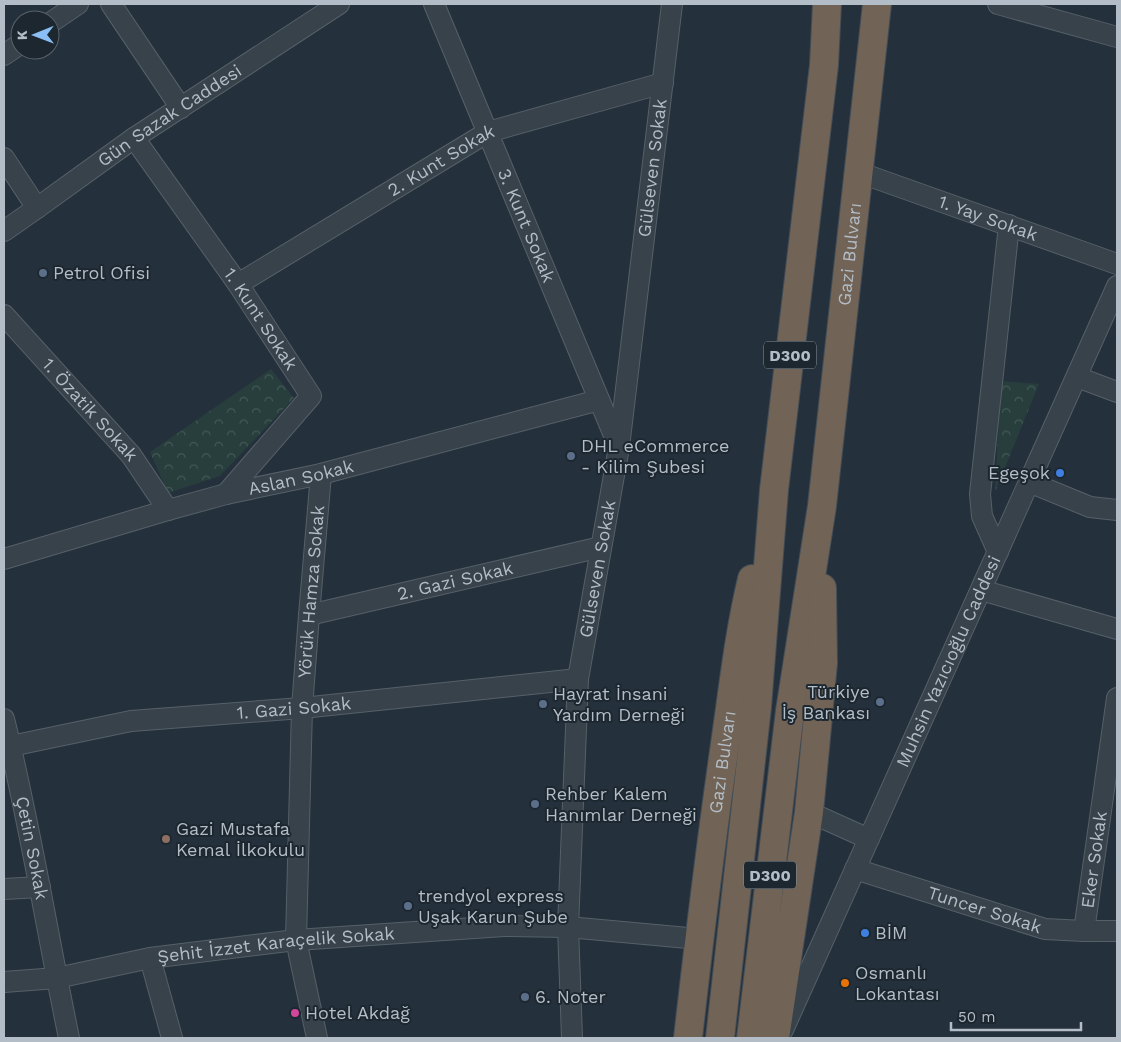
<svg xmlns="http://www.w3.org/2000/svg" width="1121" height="1042" viewBox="0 0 1121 1042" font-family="'Work Sans',sans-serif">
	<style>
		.forest { fill: url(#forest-crowns) }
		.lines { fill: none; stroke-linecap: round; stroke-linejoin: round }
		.minor-casing { stroke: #566069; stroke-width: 22 }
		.highway-casing { stroke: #434d56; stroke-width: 30 }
		.minor { stroke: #37424b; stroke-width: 20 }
		.highway { stroke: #716355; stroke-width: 28 }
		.service-dot { fill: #5c6f8a; stroke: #1d2730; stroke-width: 2 }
		.shop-dot { fill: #3f7fe0; stroke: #1d2730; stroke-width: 2 }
		.education-dot { fill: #8d6e63; stroke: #1d2730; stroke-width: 2 }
		.food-dot { fill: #e8710a; stroke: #1d2730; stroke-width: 2 }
		.hotel-dot { fill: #d1479c; stroke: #1d2730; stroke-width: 2 }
		.labels { text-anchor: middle; stroke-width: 4; stroke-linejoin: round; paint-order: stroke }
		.shield { fill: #1d2730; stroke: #86909a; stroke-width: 1 }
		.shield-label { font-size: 16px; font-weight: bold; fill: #b3bdc7 }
		.street-label { font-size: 18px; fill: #b3bdc7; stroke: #1d2730 }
		.poi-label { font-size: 18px; fill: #b3bdc7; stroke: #1d2730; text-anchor: start }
	</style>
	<defs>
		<pattern id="forest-crowns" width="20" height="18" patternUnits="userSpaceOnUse" patternTransform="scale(1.25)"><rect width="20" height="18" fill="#273e3d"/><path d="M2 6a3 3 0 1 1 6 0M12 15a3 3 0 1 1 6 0" fill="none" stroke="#445858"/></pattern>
	</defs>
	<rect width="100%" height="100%" fill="#24303b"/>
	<path class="forest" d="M 271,369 L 294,398 L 220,476 L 168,493 L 150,452 Z
		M 1001,381 L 1039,384 L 995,492 Z"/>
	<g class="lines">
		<defs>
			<g id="minor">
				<path d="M 111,4 L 181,108"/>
				<path id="s1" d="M 434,4 L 618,445"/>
				<path d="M 998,4 L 1117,37"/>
				<path d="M 50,23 L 78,4"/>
				<path d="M 4,55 L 20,44"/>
				<path id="s2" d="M 134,138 L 238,284 L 311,396 L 226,494"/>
				<path d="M 4,158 L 37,208"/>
				<path id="s3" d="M 858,172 L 1117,264"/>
				<path id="s4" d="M 4,231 L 37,208 L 134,138 L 339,4"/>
				<path id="s5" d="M 238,284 L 488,132 L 663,83"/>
				<path id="s6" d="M 4,315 L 131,455 L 168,510"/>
				<path d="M 1077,377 L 1117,392"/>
				<path d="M 1029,482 L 1090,507 L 1117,510"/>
				<path d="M 998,552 L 982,516 L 980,494 L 1009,225"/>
				<path id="s7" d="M 4,559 L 168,510 L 226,494 L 321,474 L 599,400"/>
				<path d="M 981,590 L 1117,629"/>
				<path id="s8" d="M 309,615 L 601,547"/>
				<path id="s9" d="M 4,719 C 30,824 47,932 69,1038"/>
				<path id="s10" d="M 11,746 L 131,721 L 302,708 L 578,679"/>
				<path d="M 809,812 L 869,839"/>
				<path id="s11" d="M 855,869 L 1045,929 L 1084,931 L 1117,931"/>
				<path d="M 4,889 L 40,887"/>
				<path id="s12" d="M 1084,931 L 1117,698"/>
				<path d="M 150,958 L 172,1038"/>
				<path id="s13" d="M 4,982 L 57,978 L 150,958 L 296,940 L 504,926 L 568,927 L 699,939"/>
				<path id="s14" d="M 783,1030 L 1117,286"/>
				<path id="s15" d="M 317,1038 L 296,940 L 302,708 L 309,615 L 321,474"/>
				<path id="s16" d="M 572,1038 L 568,927 L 578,679 L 619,447 L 672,4"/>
			</g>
			<g id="highway">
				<path id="s17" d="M 688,1038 C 699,940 711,842 725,744 C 733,689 739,633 752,579"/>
				<path d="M 720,1038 L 757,707 L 774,490 L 824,65 L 827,4"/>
				<path id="s18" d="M 751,1038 L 790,711 L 822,506 L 877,4"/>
				<path d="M 775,1038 L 809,812 L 823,663 L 822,588"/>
			</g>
		</defs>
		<use href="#minor" class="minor-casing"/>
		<use href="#highway" class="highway-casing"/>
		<use href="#minor" class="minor"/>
		<use href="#highway" class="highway"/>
	</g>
	<g class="service-dot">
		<circle cx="43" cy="273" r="5"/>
		<circle cx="571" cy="456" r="5"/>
		<circle cx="880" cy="702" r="5"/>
		<circle cx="543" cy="704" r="5"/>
		<circle cx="535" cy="804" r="5"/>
		<circle cx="408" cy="906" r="5"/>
		<circle cx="525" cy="997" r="5"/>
	</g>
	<g class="shop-dot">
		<circle cx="1060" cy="473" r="5"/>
		<circle cx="865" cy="933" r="5"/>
	</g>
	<circle class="education-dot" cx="166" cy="839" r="5"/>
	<circle class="food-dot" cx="845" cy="983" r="5"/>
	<circle class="hotel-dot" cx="295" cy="1013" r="5"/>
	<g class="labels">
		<g class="shield">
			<rect x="764" y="341.5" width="52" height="27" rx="4"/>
			<rect x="744" y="861.5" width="52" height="27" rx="4"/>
		</g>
		<g class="shield-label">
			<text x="790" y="361">D300</text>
			<text x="770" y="881">D300</text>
		</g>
		<g class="street-label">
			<text dy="6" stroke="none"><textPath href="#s4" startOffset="202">Gün Sazak Caddesi</textPath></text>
			<text dy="6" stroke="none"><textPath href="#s5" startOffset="238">2. Kunt Sokak</textPath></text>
			<text dy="6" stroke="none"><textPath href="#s16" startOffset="876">Gülseven Sokak</textPath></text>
			<text dy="6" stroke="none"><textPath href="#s3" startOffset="138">1. Yay Sokak</textPath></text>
			<text dy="6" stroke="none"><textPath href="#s1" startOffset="240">3. Kunt Sokak</textPath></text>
			<text dy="6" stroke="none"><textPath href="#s18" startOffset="790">Gazi Bulvarı</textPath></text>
			<text dy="6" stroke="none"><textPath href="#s2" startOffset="221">1. Kunt Sokak</textPath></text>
			<text dy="6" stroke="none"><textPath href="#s6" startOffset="128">1. Özatik Sokak</textPath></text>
			<text dy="6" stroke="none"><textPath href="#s7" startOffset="308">Aslan Sokak</textPath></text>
			<text dy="6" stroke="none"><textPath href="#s16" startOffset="471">Gülseven Sokak</textPath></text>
			<text dy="6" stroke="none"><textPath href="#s8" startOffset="150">2. Gazi Sokak</textPath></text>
			<text dy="6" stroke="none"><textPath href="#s15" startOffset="449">Yörük Hamza Sokak</textPath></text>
			<text dy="6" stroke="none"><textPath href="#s14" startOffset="404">Muhsin Yazıcıoğlu Caddesi</textPath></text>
			<text dy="6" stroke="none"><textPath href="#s10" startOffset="286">1. Gazi Sokak</textPath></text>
			<text dy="6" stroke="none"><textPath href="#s17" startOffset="278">Gazi Bulvarı</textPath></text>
			<text dy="6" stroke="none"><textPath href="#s9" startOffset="132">Çetin Sokak</textPath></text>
			<text dy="6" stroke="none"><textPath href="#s12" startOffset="72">Eker Sokak</textPath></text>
			<text dy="6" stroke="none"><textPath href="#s11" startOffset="136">Tuncer Sokak</textPath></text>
			<text dy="6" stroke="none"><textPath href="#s13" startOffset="275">Şehit İzzet Karaçelik Sokak</textPath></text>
		</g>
		<g class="poi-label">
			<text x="53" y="279">Petrol Ofisi</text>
			<text x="581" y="452">DHL eCommerce<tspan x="581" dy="21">- Kilim Şubesi</tspan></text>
			<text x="1050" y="479" text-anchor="end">Egeşok</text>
			<text x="870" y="698" text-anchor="end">Türkiye<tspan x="870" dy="21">İş Bankası</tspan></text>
			<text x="553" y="700">Hayrat İnsani<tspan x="553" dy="21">Yardım Derneği</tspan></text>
			<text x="545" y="800">Rehber Kalem<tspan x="545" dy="21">Hanımlar Derneği</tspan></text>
			<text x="176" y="835">Gazi Mustafa<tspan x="176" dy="21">Kemal İlkokulu</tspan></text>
			<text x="418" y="902">trendyol express<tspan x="418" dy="21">Uşak Karun Şube</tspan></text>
			<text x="875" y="939">BİM</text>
			<text x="855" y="979">Osmanlı<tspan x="855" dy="21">Lokantası</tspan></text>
			<text x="535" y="1003">6. Noter</text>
			<text x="305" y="1019">Hotel Akdağ</text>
		</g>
	</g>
	<rect width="1121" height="1042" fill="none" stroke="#b3bdc7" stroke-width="10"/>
	<g transform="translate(35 35) rotate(269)"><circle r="24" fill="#1d2730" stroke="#59636c"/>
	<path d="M0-4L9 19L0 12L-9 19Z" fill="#8bbef4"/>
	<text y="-8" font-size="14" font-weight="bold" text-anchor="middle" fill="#b3bdc7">K</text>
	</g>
	<path d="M951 1022v8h130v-8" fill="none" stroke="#b3bdc7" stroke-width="2.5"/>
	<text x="958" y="1022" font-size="15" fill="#b3bdc7" stroke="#1d2730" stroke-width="4" paint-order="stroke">50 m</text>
</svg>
